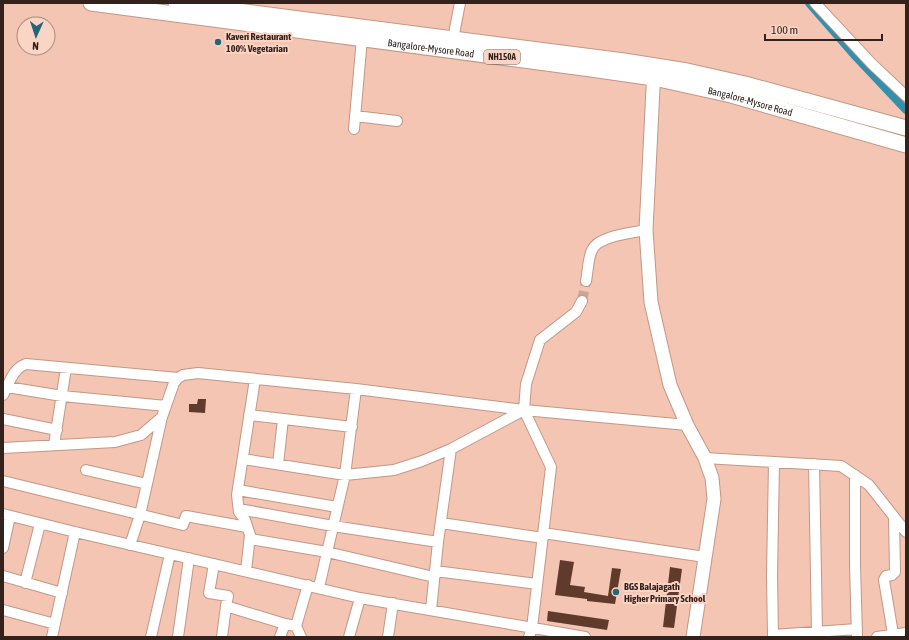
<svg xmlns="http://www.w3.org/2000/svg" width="909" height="640" viewBox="0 0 909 640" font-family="'Asap Condensed',sans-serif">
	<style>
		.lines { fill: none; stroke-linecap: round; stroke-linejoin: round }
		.canal { stroke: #338fac; stroke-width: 8 }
		.building { fill: #603a2b }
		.minor-tunnel { stroke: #cda494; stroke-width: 10; stroke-dasharray: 10 5; stroke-linecap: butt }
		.minor-casing { stroke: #c39785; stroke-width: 12 }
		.major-casing { stroke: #c39785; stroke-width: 15 }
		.highway-casing { stroke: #c39785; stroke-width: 17 }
		.minor { stroke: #fff; stroke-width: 10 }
		.major { stroke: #fff; stroke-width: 13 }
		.highway { stroke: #fff; stroke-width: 15 }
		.poi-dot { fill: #25657a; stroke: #fad4c5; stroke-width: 1.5 }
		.labels { text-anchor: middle; stroke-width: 4; stroke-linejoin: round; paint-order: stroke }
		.shield { fill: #fad4c5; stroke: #6f574e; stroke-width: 1 }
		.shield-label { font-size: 9px; font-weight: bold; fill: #33221b }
		.poi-label { font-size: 10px; font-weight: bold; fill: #33221b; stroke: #fad4c5; text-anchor: start }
		.street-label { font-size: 10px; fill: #33221b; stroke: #fad4c5 }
	</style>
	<rect width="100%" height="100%" fill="#f3c5b2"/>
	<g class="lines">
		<path class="canal" d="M 809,3 L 856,57 L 906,110"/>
	</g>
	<path class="building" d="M 198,399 L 206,399 L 205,413 L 189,412 L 189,404 L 197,404 Z
		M 560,560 L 574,562 L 570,585 L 585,587 L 584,592 L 608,596 L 612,568 L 621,569 L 615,604 L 587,601 L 587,599 L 555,595 Z
		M 670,567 L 682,569 L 674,628 L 663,627 Z
		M 548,611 L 609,620 L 607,630 L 547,621 Z"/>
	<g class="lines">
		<path class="minor-tunnel" d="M 582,301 L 586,281"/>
		<defs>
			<path id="minor" d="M 815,3 L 872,64 L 906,96
				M 453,39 L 460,3
				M 355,116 L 397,121
				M 354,129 L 362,38
				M 586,281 C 588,271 588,258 592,250 C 598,236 632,233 646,230
				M 7,387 L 62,396 L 166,406
				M 3,395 C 9,384 13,368 26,364 L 178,378
				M 249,415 L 352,427
				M 3,419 L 57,430
				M 54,445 L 66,368
				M 3,448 L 115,442 L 141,435 L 162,417 L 174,383 L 178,378 L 183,375 L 198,373 L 356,389 L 524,410 L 687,425
				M 705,458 L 841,466 L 869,485 L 906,532
				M 243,459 L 345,475 L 394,470 L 422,461 L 451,449 L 524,410
				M 278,464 L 283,419
				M 814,464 L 817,632
				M 86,470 L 147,484
				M 855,475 L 855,565 L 857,637
				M 3,481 L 183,525 L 186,516 L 247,527
				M 238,490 L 337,507
				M 239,509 L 333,526 L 438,542
				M 3,514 L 75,532 L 360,598 L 585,637
				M 441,523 L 543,538
				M 543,533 L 705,557
				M 250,539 L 327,552 L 434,577
				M 130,545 L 140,515 L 162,417
				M 3,548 L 10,516
				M 214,564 L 209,593 L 228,596 L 226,606 L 285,624
				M 246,571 L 250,535 L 245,520 L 239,512 L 237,495 L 255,379
				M 435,571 L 537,584
				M 3,576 L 62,593
				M 25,583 L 40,524
				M 319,587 L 345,475 L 356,389
				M 3,610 L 55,624
				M 431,610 L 438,542 L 451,449
				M 296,626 L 301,637
				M 893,634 L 884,580 L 886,576 L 892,575 L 895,572 L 894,517
				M 773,635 L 857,629
				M 52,637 L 75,532
				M 151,637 L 170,554
				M 178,637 L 189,558
				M 222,637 L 226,606
				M 280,637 L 285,624 L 296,626 L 308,585
				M 349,637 L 360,598
				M 388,637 L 393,603
				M 529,637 L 532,628 L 551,467 L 524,410 L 526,384 L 540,340 L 576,312 L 582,301
				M 773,637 L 772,576 L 774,462
				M 877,637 L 906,633"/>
			<path id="major" d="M 654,68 L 646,230 L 651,302 L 670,385 L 687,425 L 705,458 L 712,478 L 714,499 L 693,637"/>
			<g id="highway">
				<path id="s1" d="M 91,3 L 591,69 L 654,78 L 731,95 L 906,145"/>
				<path d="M 176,3 L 624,61 L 687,71 L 745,84 L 906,128"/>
			</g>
		</defs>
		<use href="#minor" class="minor-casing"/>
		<use href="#major" class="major-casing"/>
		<use href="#highway" class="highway-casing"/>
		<use href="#minor" class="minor"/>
		<use href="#major" class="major"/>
		<use href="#highway" class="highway"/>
	</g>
	<g class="poi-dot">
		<circle cx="218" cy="42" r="4"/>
		<circle cx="616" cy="592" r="4"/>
	</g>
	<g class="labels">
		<rect class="shield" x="484" y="50" width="36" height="14" rx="3"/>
		<g class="shield-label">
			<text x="502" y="60">NH150A</text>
		</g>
		<g class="poi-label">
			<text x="226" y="40">Kaveri Restaurant<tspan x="226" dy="12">100% Vegetarian</tspan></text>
			<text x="624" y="590">BGS Balajagath<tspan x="624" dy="12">Higher Primary School</tspan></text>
		</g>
		<g class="street-label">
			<text dy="4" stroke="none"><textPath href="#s1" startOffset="343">Bangalore-Mysore Road</textPath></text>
			<text dy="4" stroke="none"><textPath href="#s1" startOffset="667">Bangalore-Mysore Road</textPath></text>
		</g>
	</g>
	<rect width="909" height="640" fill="none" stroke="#33221b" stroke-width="8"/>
	<g transform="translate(36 36) rotate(183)"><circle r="19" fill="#fad4c5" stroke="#aa8d81"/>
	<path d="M0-3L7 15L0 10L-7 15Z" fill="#25657a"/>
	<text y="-6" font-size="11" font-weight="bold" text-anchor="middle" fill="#33221b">N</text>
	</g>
	<path d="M765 34v6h117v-6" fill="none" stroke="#33221b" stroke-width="2"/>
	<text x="771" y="34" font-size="12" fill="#33221b" stroke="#fad4c5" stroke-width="3" paint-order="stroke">100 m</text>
</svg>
